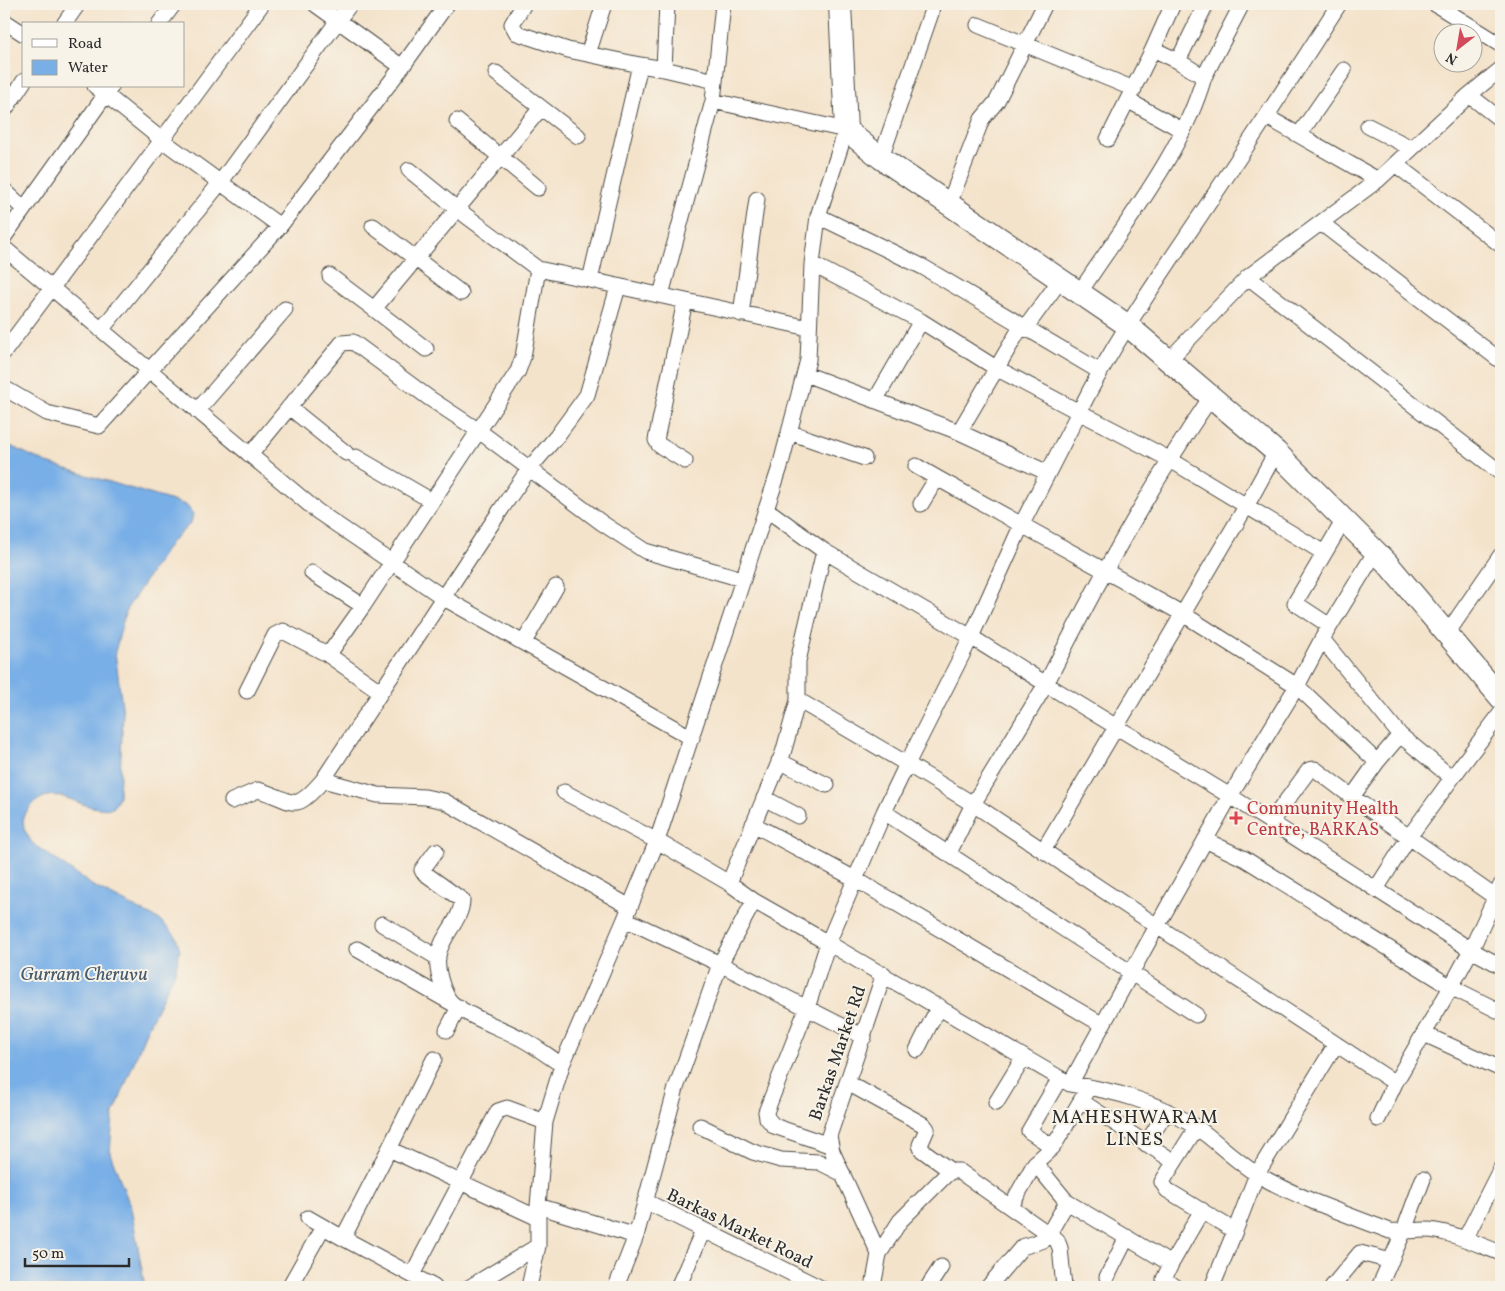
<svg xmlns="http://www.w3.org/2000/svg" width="1505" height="1291" viewBox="0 0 1505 1291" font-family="Vollkorn,serif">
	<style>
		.water { fill: #78afe7; stroke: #526d89 }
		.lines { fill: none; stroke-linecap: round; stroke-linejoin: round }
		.street-casing { stroke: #494743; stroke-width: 17 }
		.secondary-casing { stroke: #494743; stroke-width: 24 }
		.street { stroke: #fff; stroke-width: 15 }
		.secondary { stroke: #fff; stroke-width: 22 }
		.health-dot { fill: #e0444e; stroke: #f7f3e8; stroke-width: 2 }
		.labels { text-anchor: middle; stroke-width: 4; stroke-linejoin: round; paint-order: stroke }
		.health-label { font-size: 18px; fill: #be3a42; stroke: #f7f3e8; text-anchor: start }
		.street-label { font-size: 18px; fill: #2b2b2b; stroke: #f7f3e8 }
		.water-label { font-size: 19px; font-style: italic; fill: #46596d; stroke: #f7f3e8 }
		.neighbourhood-label { font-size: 19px; letter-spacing: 1px; fill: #2b2b2b; stroke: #f7f3e8 }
	</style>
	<rect width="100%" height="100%" fill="#f7f3e8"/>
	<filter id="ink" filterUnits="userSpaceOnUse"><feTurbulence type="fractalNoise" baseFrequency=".02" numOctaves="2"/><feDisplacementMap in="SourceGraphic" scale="10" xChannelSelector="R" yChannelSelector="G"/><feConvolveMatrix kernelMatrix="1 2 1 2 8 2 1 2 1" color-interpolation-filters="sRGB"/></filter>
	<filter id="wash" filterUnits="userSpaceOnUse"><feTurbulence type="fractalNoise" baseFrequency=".0096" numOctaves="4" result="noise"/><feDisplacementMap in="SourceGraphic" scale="20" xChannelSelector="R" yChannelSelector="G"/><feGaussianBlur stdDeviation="1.12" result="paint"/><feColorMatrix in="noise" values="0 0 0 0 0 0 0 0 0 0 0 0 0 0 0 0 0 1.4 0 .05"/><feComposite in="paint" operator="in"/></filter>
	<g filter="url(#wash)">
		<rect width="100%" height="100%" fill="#f4e3cb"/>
		<path class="water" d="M 4,443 L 47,463 L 186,505 L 193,514 L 191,523 L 171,542 L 126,610 L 115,652 L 123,714 L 119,796 L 113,808 C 75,814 52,771 23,817 L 24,829 L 32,843 L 93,886 L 160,920 L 176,936 L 180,950 L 175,972 L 147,1029 L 113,1116 L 110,1153 L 131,1208 L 145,1287 L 4,1287 Z"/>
	</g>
	<g filter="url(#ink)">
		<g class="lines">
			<defs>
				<path id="street" d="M 262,4 L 162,140 L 280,226 L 402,67 L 447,4
					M 315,4 L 402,67
					M 524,4 L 512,24 L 517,33 L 568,50 L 640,65
					M 667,4 L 664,69 L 715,81
					M 1173,4 L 1153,49 L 1178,61
					M 1206,4 L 1178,61 L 1204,77 L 1242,4
					M 1435,4 L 1501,45
					M 4,21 L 24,34
					M 64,24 L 78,4
					M 159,24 L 174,4
					M 978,25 L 1134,89
					M 588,54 L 604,4
					M 664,69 L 640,65 L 590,280 L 809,328
					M 496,73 L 578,136
					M 1469,95 L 1501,120
					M 1129,101 L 1182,130
					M 4,111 L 24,81
					M 1267,117 L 1378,180
					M 457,121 L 538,188
					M 1368,126 L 1411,148
					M 1299,135 L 1344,70
					M 1108,139 L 1153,49
					M 881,158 L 931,13 L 932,4
					M 1395,164 L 1501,245
					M 409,170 L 457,209 L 538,269 L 590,280
					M 4,190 L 24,209
					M 949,204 L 982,119 L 997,101 L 1045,4
					M 818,216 L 923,267 L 1099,371
					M 1321,223 L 1501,361
					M 373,226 L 461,293
					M 4,237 L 111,87
					M 4,248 L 317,511 L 444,598 L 692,738
					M 812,264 L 921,321 L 996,368 L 1079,412 L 1022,524 L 971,637 L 1046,684 L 973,804 L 949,853
					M 330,276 L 374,309 L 541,108
					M 1248,277 L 1501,473
					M 1080,292 C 1123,226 1183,152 1204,77
					M 661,295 L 713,101
					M 374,309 L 426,349
					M 741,314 L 757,199
					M 101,330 L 220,183 L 350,4
					M 4,352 L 162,140 L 95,86
					M 1168,361 L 1248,277 L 1378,180 L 1469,95 L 1501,69
					M 805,374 L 959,432 L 1048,473
					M 4,388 L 47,413 L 99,426 L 280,226
					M 1211,397 C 1148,489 1096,585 1046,684 L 1230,796 L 1471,950 L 1451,987 L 1501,1012
					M 876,399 L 921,321
					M 289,407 L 346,453
					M 197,411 L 285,309
					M 789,432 L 864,458
					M 959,432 L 1018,332 L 1026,327 L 1061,279
					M 250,455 L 342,343 L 353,342 L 429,398 L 479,431 L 602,523 L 645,551 L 742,579
					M 356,457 L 432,501
					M 685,461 L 659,445 L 656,440 L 685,301
					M 916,466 L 937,478
					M 766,509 L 824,551 L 971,637 L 907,764 L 973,804 L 1157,926 L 1230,796 L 1297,686 L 1183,614 L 937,478 L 921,504
					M 824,551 L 798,661 L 798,700 L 907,764 L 884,812 L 1196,1015
					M 1376,551 L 1322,639 L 1297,686 L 1377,762 L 1400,735 L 1452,778 L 1501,713
					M 1324,553 L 1169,459 L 1079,412 C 1113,343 1157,280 1200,216 C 1247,146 1294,75 1339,4
					M 312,573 L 363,606 L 518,371 L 523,357 L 538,269
					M 1330,626 L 1295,603 L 1344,520
					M 1446,635 L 1501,555
					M 1322,639 L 1400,735
					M 524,642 L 556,587
					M 327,654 L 381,692
					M 247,691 L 275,635 L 283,631 L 327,654 L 331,651 L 363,606
					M 798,700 L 783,753 L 729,883 L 754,901 L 828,943 L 807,1008 L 766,1112 L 767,1118 L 774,1126 L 829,1145
					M 779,761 L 827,785
					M 1377,762 L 1352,797 L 1409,837 L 1452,778
					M 323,780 L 378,795 L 425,797 L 444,801 L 630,907
					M 564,792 L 657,841 L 729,883
					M 764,798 L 798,816
					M 232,801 L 258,790 C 295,800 292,816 323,780 L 502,508 L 529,469 L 557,436 L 587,395 L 618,287
					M 884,812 L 828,943 L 1070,1084
					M 1270,823 L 1309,770 L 1315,769 L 1352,797
					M 753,824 L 855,879 L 1101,1024
					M 1205,840 L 1245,859 L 1451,987 L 1395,1083 L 1378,1119
					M 436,851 L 422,870 L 423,872 L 462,900 C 462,920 441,936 438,956 C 436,969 442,989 449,1000 C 459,1013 504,1029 520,1038 C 534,1045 548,1056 562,1065
					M 1043,851 L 1247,505 L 1276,452
					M 1501,885 L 1471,950 L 1501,966
					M 1376,889 L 1409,837 L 1495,897
					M 625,919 L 720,964 L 864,1037
					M 382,924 L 438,958
					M 357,949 L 450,1002
					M 447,1030 L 459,1007
					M 1424,1034 L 1501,1069
					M 917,1050 L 939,1006
					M 848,1083 L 924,1125 L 927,1129 L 920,1145 L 922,1150 L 951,1171
					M 1395,1083 L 1157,926 L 1070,1084 C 1117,1091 1156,1102 1196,1127 C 1218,1142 1237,1163 1260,1176 C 1301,1199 1346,1214 1390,1231 C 1402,1232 1413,1230 1425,1230 C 1448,1230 1479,1245 1501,1253
					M 1081,1101 L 1173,1161
					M 996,1103 L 1024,1057
					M 700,1126 L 753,1152 L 781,1160 L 819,1162 L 843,1174
					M 1196,1128 L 1162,1182 L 1167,1190 L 1235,1231 L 1212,1287
					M 1146,1144 L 1167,1111
					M 1053,1147 L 1029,1131 L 1060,1078
					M 389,1149 L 434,1059
					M 645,1201 L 819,1287
					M 1067,1202 L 1035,1163 L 1053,1147 L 1089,1087
					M 538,1206 L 636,1236
					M 1011,1206 L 1035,1163
					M 308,1218 L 343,1238 L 389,1149 L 538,1218
					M 1235,1231 L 1257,1174 L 1336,1044
					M 343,1238 L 434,1287
					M 1465,1239 L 1501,1168
					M 879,1254 L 832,1151 L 829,1136 L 884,974
					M 1171,1264 L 1164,1279 L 1176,1287
					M 412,1275 L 498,1111 L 507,1108 L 545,1122
					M 1107,1277 L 1127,1237
					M 289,1287 L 323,1227
					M 470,1287 L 538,1246
					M 529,1287 L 538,1246 L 538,1206 L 545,1122 L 562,1065 L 625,919 L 657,841 L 780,467 L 808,360 L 812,264 L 818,216 L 846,130 L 713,101 L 723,4
					M 616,1287 L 636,1236 L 676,1088 L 720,964 L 754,901
					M 678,1287 L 703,1231
					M 873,1287 L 879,1254 L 900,1221 L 945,1176 L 951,1171 L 959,1171 L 1057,1240 L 1060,1248 L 1064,1287
					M 928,1287 L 941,1267
					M 988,1287 L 1022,1247 L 1044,1240 L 1047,1237 L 1067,1202 L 1171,1264 L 1202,1210
					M 1332,1287 L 1360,1253 L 1391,1261
					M 1379,1287 L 1403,1233 L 1423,1179"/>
				<path id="secondary" d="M 840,4 L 846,130 L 881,158 L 1127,325 L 1276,452 L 1387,563 L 1501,698"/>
			</defs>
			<use href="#street" class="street-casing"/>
			<use href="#secondary" class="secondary-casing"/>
			<use href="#street" class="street"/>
			<use href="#secondary" class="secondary"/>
		</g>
	</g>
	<path class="health-dot" d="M1233.5 810.5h5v5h5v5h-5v5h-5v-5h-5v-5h5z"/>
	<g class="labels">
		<g class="health-label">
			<text x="1247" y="814">Community Health<tspan x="1247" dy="21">Centre, BARKAS</tspan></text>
		</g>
		<g class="street-label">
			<text transform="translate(837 1053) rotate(-71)" y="6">Barkas Market Rd</text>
			<text transform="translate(740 1228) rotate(26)" y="6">Barkas Market Road</text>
		</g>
		<g class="water-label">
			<text x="84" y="980">Gurram Cheruvu</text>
		</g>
		<g class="neighbourhood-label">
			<text x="1135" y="1123">MAHESHWARAM<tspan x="1135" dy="22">LINES</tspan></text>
		</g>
	</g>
	<rect width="1505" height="1291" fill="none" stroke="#f7f3e8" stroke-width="20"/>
	<rect x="22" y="22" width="162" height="65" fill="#f7f3e8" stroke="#a5a39c"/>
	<rect x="32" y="39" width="25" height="8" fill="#ffffff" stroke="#a5a39c"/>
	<text x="68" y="48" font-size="15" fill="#2b2b2b">Road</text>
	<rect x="32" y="60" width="25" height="15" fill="#78afe7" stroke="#a5a39c"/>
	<text x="68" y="72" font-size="15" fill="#2b2b2b">Water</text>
	<g transform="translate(1458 48) rotate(211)"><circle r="24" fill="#f7f3e8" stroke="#a5a39c"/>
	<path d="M0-4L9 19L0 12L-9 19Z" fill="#d1495b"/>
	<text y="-8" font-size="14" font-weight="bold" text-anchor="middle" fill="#2b2b2b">N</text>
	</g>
	<path d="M25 1258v8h104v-8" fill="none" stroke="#2b2b2b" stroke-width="2.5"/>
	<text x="32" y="1258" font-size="15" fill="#2b2b2b" stroke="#f7f3e8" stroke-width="4" paint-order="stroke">50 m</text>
</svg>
